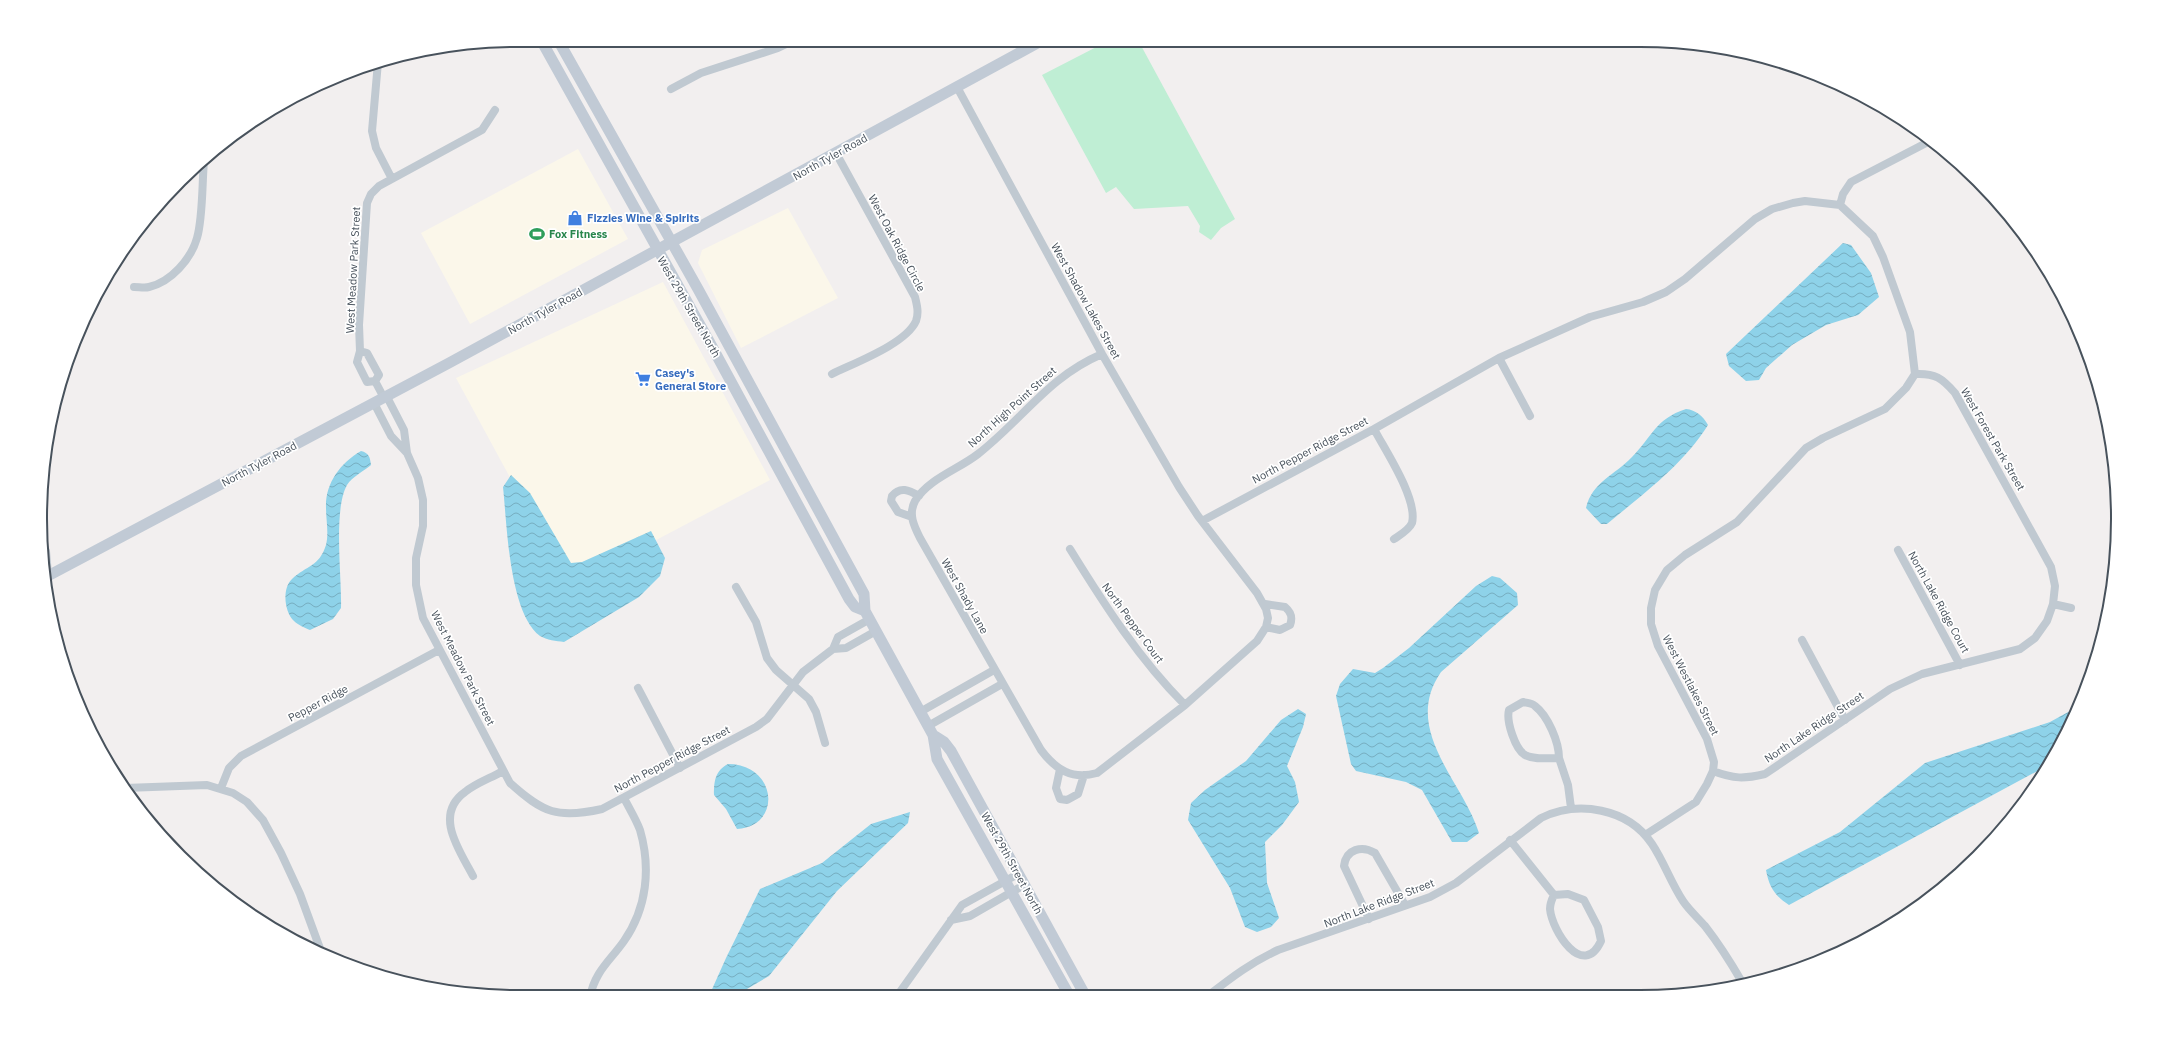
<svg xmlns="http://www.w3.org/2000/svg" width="2158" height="1037" viewBox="0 0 2158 1037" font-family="'IBM Plex Sans',sans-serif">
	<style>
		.commercial { fill: #fbf7ea }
		.green { fill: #bfeed4 }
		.water { fill: url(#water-waves) }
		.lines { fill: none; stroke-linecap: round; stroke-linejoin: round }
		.street { stroke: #c0c9d1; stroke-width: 8 }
		.secondary { stroke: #c1cad5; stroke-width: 11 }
		.labels { text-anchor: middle; stroke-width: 3.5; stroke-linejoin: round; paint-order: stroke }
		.street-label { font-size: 11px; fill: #48525c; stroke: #fff }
		.shop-label { font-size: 11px; font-weight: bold; fill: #366cbe; stroke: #fff; text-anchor: start }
		.leisure-label { font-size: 11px; font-weight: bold; fill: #27864d; stroke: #fff; text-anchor: start }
		.rim { fill: none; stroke: #48525c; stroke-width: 2 }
	</style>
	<defs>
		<pattern id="water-waves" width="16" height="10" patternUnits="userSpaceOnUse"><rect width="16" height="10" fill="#8ed2e9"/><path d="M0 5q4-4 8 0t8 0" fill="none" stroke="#76adc0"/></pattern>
	</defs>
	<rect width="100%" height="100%" fill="#f2efef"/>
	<path class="commercial" d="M 578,149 L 628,239 L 470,324 L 421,233 Z
		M 788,208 L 838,298 L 741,348 L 698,263 L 702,250 Z
		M 663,282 L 770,480 L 569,586 L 456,378 Z"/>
	<path class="green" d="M 1110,40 L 1138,40 L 1235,219 L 1221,228 L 1211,240 L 1199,232 L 1200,226 L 1188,206 L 1134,209 L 1116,187 L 1106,193 L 1042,75 Z"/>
	<path class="water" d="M 1843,243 L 1851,245 L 1871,273 L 1879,297 L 1858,315 L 1826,325 L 1792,345 L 1766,368 L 1759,380 L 1746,381 L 1729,366 L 1726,354 Z
		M 1686,409 C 1696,410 1703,416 1708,425 C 1683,465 1643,494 1607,524 L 1601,524 L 1586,508 C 1592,482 1615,475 1632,457 C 1652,437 1655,419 1686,409 Z
		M 361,451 C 369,453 370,457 371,465 C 364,471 352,477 347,485 C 333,510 342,577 341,608 L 333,619 L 310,630 C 305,628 298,625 294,621 C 284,612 282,588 292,579 C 307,565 319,567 326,545 C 329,533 326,520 326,508 C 325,484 340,463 361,451 Z
		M 511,475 L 530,493 L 571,563 L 582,562 L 651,531 L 665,558 L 660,576 L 639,597 L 564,642 C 556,641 547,640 540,636 C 509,613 507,524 503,487 Z
		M 1492,576 L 1500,578 L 1517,593 L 1518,605 L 1441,672 C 1401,730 1463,781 1479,833 L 1467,842 L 1452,842 L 1422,790 L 1406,782 L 1356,771 L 1351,764 L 1336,696 L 1340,684 L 1353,669 L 1375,673 L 1383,668 L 1409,648 L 1476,586 Z
		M 2079,706 L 2043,768 L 1789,905 C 1775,896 1769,887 1766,870 L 1840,832 L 1925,763 L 2050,722 Z
		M 1298,709 L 1306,714 L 1303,727 L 1287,766 L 1295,782 L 1299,802 L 1282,825 L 1265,842 L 1267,883 L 1279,918 L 1271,927 L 1257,932 L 1245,927 L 1230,888 L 1188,820 L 1191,803 L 1205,790 L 1246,761 L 1281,720 Z
		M 728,764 C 777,764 783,826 737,829 L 726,809 L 714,795 C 714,781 715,771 728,764 Z
		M 910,812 L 908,823 L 837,891 L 769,976 L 735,996 L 709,996 L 726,958 L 760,889 L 822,863 L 871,824 Z"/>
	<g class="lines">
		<path class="street" d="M 378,62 L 372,131 L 376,148 L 392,179
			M 957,87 L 1102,354 L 1179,487 L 1198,516 L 1257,593 L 1266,609 L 1268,618 L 1266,627 L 1257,641 L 1185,705 L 1097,773 C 1072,780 1056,770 1041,750 L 920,538 C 914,526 908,514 915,501 C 928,479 959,469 978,454 C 1023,419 1048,377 1102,354
			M 671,89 L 701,73 L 778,48 L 795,40
			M 1840,205 L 1873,236 L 1883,257 L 1910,332 L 1915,374
			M 1840,205 L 1843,194 L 1851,182 L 1930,141
			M 2037,252 L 2069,314 L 2095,380
			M 134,287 C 139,287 145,288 149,287 C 171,282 191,259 197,238 C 203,218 202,182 204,161
			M 360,351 L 359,325 L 367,203 L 371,194 L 379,186 L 482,130 L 495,110
			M 360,351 L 367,353 L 379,375 L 375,381 L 367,382 L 357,362 Z
			M 1499,358 L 1530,416
			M 832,374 C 854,363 906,344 916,321 C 919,313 917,305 915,297 L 836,153
			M 375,381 L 384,398
			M 387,397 L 404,430 L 407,453 L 418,478 L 423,500 L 423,526 L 416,558 L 416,585 L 423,618 L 510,783 C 543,813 558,819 602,809 L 756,727 L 767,719 L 803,672 L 833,649 L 838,637 L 870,619
			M 374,403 L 391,436 L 407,453
			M 1374,429 C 1385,450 1418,499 1412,523 C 1409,530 1400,535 1394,539
			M 912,517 L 898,512 L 891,501 L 892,496 C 900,486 909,490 919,496
			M 1202,521 L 1374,429 L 1499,358 L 1590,317 L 1643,302 L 1666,292 L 1685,279 L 1755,219 L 1772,209 L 1793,203 L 1805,201 L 1840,205
			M 42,542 L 46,551 L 48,575
			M 1070,549 C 1104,604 1139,659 1185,705
			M 1898,550 L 1960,665
			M 736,587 L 756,622 L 767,658 L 776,670 L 809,699 L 816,712 L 825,743
			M 1265,604 L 1285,607 C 1291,612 1293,617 1290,625 L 1280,630 L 1266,627
			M 2053,604 L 2071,608
			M 1802,640 L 1845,720
			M 833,649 L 846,648 L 876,631
			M 638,688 L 680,768
			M 1523,702 C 1527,703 1532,703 1535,706 C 1548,716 1559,742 1559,758 C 1548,758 1534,760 1525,755 C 1515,749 1506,721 1509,710 Z
			M 920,712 L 994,670
			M 928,726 L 1002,684
			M 1559,758 L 1568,785 L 1571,808
			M 1060,769 L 1056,788 L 1060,799 L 1067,800 L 1078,794 L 1084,775
			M 1713,771 C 1734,779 1744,779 1765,774 L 1890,689 L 1922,674 L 2020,649 L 2035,638 L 2047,621 L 2053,604 L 2055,586 L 2051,567 L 1955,393 C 1942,378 1935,373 1915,374
			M 125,788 L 207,785 L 233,793 L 247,802 L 263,820 L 281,853 L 300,894 L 322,954
			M 221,788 L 229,768 L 241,756 L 439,650
			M 1645,835 L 1696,802 L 1707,784 L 1713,771 L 1714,762 L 1707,739 L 1658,646 L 1651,624 L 1651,608 L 1655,590 L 1667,570 L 1685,555 L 1737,522 L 1806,448 L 1823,438 L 1885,409 L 1906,388 L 1915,374
			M 1510,840 L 1554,895
			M 473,876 C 460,851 433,815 465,792 C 476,783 491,778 503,771
			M 1568,894 L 1584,900 L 1598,927 L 1601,941 C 1583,980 1552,931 1550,909 C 1550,904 1552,899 1554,895 Z
			M 1369,919 L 1344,866 C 1346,849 1362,845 1375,853 L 1405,905
			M 951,920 L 970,916 L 1024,885
			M 1209,995 C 1232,977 1252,962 1278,950 L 1430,897 L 1456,883 L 1541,818 C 1578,800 1628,808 1652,844 C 1664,862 1671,883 1683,901 C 1689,910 1698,918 1705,926 C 1719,944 1731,963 1742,982
			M 897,996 L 962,905 L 1018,874
			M 590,997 C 595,971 610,961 624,941 C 647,908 651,868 640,830 C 636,819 629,808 624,798"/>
		<path class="secondary" d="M 541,40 L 710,343 L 849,599 L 855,607 L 865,611
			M 558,40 L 698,289 L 864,594 L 865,611 L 933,735 L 937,759 L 1069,995
			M 44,578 L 449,363 L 1043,40
			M 933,735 L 944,742 L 951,751 L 1085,995"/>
	</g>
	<defs>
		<symbol id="shop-bare" viewBox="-9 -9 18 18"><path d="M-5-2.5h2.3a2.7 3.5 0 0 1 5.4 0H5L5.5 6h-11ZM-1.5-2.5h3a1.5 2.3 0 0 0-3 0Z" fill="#3f7fe0" stroke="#fff" stroke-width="2.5" paint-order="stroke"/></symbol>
		<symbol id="stadium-bare" viewBox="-9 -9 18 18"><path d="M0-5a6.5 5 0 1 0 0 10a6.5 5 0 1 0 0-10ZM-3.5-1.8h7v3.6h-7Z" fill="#2e9e5b" stroke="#fff" stroke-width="2.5" paint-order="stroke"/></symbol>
		<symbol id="supermarket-bare" viewBox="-9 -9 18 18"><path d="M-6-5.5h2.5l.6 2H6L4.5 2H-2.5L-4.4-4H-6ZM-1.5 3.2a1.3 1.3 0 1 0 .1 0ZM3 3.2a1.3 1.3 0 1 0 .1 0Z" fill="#3f7fe0" stroke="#fff" stroke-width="2.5" paint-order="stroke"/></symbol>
	</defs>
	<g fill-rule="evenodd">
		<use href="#shop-bare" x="564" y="207" width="22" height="22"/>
		<use href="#stadium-bare" x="526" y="223" width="22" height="22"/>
		<use href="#supermarket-bare" x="632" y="368" width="22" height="22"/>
	</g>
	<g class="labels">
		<g class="street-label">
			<text transform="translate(830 157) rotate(-29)" y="4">North Tyler Road</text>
			<text transform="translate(897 243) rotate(62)" y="4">West Oak Ridge Circle</text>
			<text transform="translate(353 270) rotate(-87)" y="4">West Meadow Park Street</text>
			<text transform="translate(1086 301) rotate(61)" y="4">West Shadow Lakes Street</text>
			<text transform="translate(689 307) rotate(60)" y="4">West 29th Street North</text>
			<text transform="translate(545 311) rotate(-29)" y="4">North Tyler Road</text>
			<text transform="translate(1012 407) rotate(-42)" y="4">North High Point Street</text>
			<text transform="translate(1993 439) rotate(60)" y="4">West Forest Park Street</text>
			<text transform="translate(1310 450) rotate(-28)" y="4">North Pepper Ridge Street</text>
			<text transform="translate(259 464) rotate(-28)" y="4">North Tyler Road</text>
			<text transform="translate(965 596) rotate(61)" y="4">West Shady Lane</text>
			<text transform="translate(1939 602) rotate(61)" y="4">North Lake Ridge Court</text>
			<text transform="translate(1133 623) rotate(54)" y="4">North Pepper Court</text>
			<text transform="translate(463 668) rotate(63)" y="4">West Meadow Park Street</text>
			<text transform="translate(1691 685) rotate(63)" y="4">West Westlakes Street</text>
			<text transform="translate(318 703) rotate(-28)" y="4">Pepper Ridge</text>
			<text transform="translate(1814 727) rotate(-34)" y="4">North Lake Ridge Street</text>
			<text transform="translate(672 759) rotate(-28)" y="4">North Pepper Ridge Street</text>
			<text transform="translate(1012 863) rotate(61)" y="4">West 29th Street North</text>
			<text transform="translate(1379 903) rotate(-21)" y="4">North Lake Ridge Street</text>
		</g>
		<g class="shop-label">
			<text x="587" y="222">Fizzies Wine &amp; Spirits</text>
			<text x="655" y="377">Casey's<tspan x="655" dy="13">General Store</tspan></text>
		</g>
		<g class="leisure-label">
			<text x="549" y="238">Fox Fitness</text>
		</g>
	</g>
	<path d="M0 0H2158V1037H0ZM518 47H1640A471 471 0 0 1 2111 518V519A471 471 0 0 1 1640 990H518A471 471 0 0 1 47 519V518A471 471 0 0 1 518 47Z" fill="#fff" fill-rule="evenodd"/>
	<path class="rim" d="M518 47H1640A471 471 0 0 1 2111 518V519A471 471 0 0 1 1640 990H518A471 471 0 0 1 47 519V518A471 471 0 0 1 518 47Z"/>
</svg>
